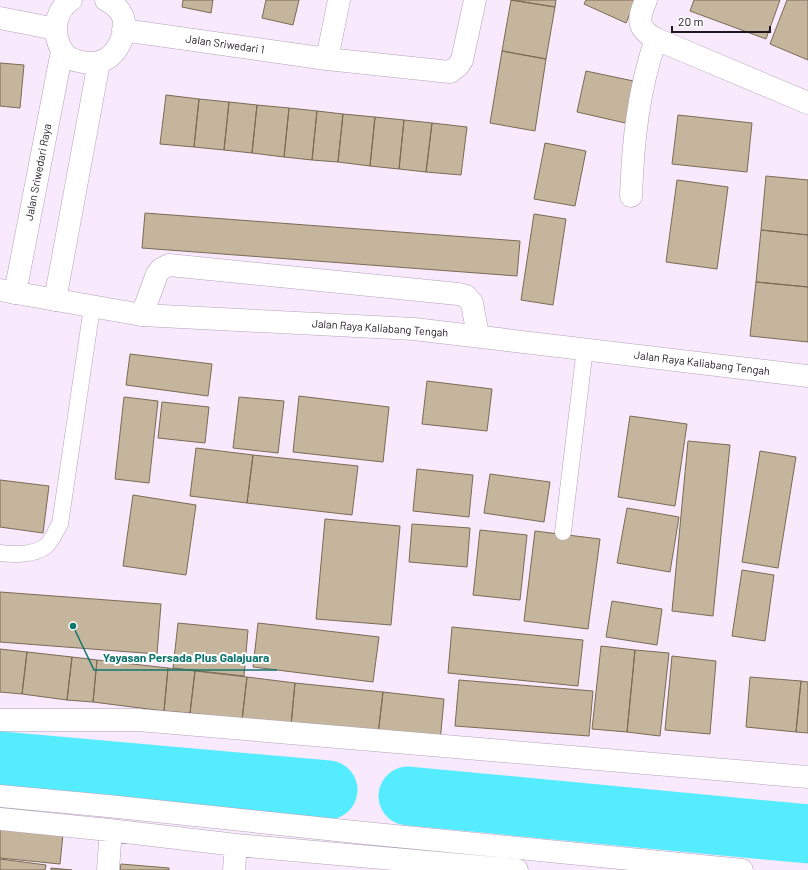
<svg xmlns="http://www.w3.org/2000/svg" width="808" height="870" viewBox="0 0 808 870" font-family="Barlow,sans-serif">
	<style>
		.lines { fill: none; stroke-linecap: round; stroke-linejoin: round }
		.river { stroke: #56ecff; stroke-width: 59 }
		.building { fill: #c5b59d; stroke: #796b54 }
		.service-casing { stroke: #b4a2b8; stroke-width: 17 }
		.minor-casing { stroke: #b4a2b8; stroke-width: 23 }
		.primary-casing { stroke: #b4a2b8; stroke-width: 23 }
		.service { stroke: #fff; stroke-width: 16 }
		.minor { stroke: #fff; stroke-width: 22 }
		.primary { stroke: #fff; stroke-width: 22 }
		.labels { text-anchor: middle; stroke-width: 4; stroke-linejoin: round; paint-order: stroke }
		.street-label { font-size: 11px; fill: #1f1821; stroke: #fff }
		.leader { fill: none; stroke: #0f766e; stroke-width: 1.5 }
		.callout-dot { fill: #0f766e; stroke: #fff; stroke-width: 1.5 }
		.callout-label { font-size: 12px; text-anchor: middle; font-weight: bold; fill: #0f766e; stroke: #fff; stroke-width: 4; stroke-linejoin: round; paint-order: stroke }
	</style>
	<rect width="100%" height="100%" fill="#f9e9fc"/>
	<g class="lines">
		<path class="river" d="M 0,761 L 328,790
			M 408,796 L 808,834"/>
	</g>
	<path class="building" d="M 183,0 L 213,0 L 211,13 L 182,7 Z
		M 266,0 L 299,0 L 293,25 L 262,18 Z
		M 511,0 L 556,0 L 555,7 Z
		M 511,0 L 555,7 L 546,59 L 502,51 Z
		M 586,0 L 636,0 L 626,23 L 584,4 Z
		M 694,0 L 780,0 L 766,39 L 690,11 Z
		M 787,0 L 808,0 L 808,60 L 770,44 Z
		M 502,51 L 546,59 L 535,131 L 490,123 Z
		M 0,63 L 24,65 L 20,108 L 0,106 Z
		M 586,71 L 643,83 L 634,125 L 577,112 Z
		M 166,95 L 199,99 L 194,147 L 160,144 Z
		M 199,99 L 229,102 L 224,150 L 194,147 Z
		M 229,102 L 257,105 L 252,153 L 224,150 Z
		M 257,105 L 289,108 L 284,157 L 252,153 Z
		M 289,108 L 317,111 L 312,160 L 284,157 Z
		M 317,111 L 343,114 L 338,162 L 312,160 Z
		M 343,114 L 375,117 L 370,166 L 338,162 Z
		M 678,115 L 752,123 L 747,172 L 672,164 Z
		M 375,117 L 404,120 L 399,169 L 370,166 Z
		M 404,120 L 432,123 L 426,172 L 399,169 Z
		M 432,123 L 467,127 L 461,175 L 426,172 Z
		M 545,143 L 586,151 L 575,206 L 534,199 Z
		M 766,176 L 808,180 L 808,235 L 761,230 Z
		M 677,180 L 728,187 L 717,269 L 666,262 Z
		M 145,213 L 520,241 L 517,276 L 142,248 Z
		M 534,214 L 566,219 L 553,305 L 521,300 Z
		M 761,230 L 808,235 L 808,287 L 756,282 Z
		M 756,282 L 808,287 L 808,342 L 750,336 Z
		M 130,354 L 212,364 L 208,396 L 126,385 Z
		M 427,381 L 492,389 L 487,431 L 422,424 Z
		M 299,396 L 389,407 L 383,462 L 293,452 Z
		M 124,397 L 158,401 L 149,483 L 115,479 Z
		M 239,397 L 284,401 L 278,453 L 233,448 Z
		M 162,402 L 209,407 L 205,443 L 158,438 Z
		M 630,416 L 687,424 L 675,506 L 618,497 Z
		M 688,441 L 730,445 L 713,616 L 672,611 Z
		M 196,448 L 253,455 L 247,503 L 190,496 Z
		M 760,451 L 796,457 L 778,568 L 742,562 Z
		M 253,455 L 358,466 L 352,515 L 247,503 Z
		M 417,469 L 473,475 L 469,517 L 413,511 Z
		M 490,474 L 550,482 L 544,522 L 484,513 Z
		M 0,480 L 49,486 L 43,533 L 0,527 Z
		M 133,495 L 196,505 L 186,575 L 123,566 Z
		M 627,508 L 679,517 L 670,572 L 617,563 Z
		M 325,519 L 400,526 L 391,625 L 316,619 Z
		M 412,524 L 470,528 L 467,567 L 409,562 Z
		M 480,530 L 527,535 L 520,600 L 473,595 Z
		M 535,531 L 600,539 L 588,629 L 524,621 Z
		M 742,570 L 774,575 L 765,641 L 732,636 Z
		M 0,592 L 161,604 L 157,654 L 0,642 Z
		M 612,601 L 662,609 L 657,645 L 606,637 Z
		M 178,623 L 248,630 L 244,676 L 173,668 Z
		M 258,623 L 379,637 L 373,682 L 253,667 Z
		M 452,627 L 583,640 L 578,686 L 448,673 Z
		M 601,646 L 635,650 L 627,732 L 592,729 Z
		M 0,649 L 27,652 L 22,694 L 0,692 Z
		M 635,650 L 669,653 L 660,736 L 627,732 Z
		M 27,652 L 72,657 L 67,700 L 22,694 Z
		M 672,656 L 716,661 L 710,734 L 665,730 Z
		M 72,657 L 97,660 L 93,702 L 67,700 Z
		M 97,660 L 168,668 L 164,711 L 93,702 Z
		M 168,668 L 195,671 L 190,713 L 164,711 Z
		M 195,671 L 247,677 L 242,720 L 190,713 Z
		M 247,677 L 295,683 L 291,725 L 242,720 Z
		M 750,677 L 801,681 L 796,732 L 746,727 Z
		M 459,680 L 593,691 L 589,736 L 455,726 Z
		M 801,681 L 808,682 L 808,733 L 796,732 Z
		M 295,683 L 383,692 L 378,735 L 291,725 Z
		M 383,692 L 444,699 L 440,742 L 378,735 Z
		M 0,828 L 63,834 L 60,864 L 0,858 Z
		M 0,859 L 46,865 L 45,870 L 0,870 Z
		M 121,864 L 169,868 L 169,870 L 120,870 Z
		M 51,868 L 72,870 L 51,870 Z"/>
	<g class="lines">
		<defs>
			<path id="service" d="M 563,532 L 585,348
				M 0,553 C 13,555 35,555 46,546 C 52,541 56,530 60,524 L 92,307"/>
			<path id="minor" d="M 71,0 C 61,6 55,20 56,32 C 58,46 63,58 78,61 C 85,63 92,64 99,62 C 117,57 128,34 123,17 C 120,9 114,4 106,0
				M 646,0 C 638,19 636,28 656,39 L 808,103
				M 0,18 L 56,29
				M 123,30 L 327,59 L 450,72 L 458,66 L 462,60 L 475,0
				M 327,59 L 339,0
				M 631,196 C 633,142 638,91 656,39
				M 15,293 L 62,51
				M 55,300 L 99,62
				M 142,315 L 157,274 L 161,269 L 169,265 L 458,294 L 466,296 L 472,303 L 478,336
				M 0,720 L 138,720 L 808,777
				M 0,796 L 108,806 L 365,833 L 742,870
				M 0,819 L 109,830 L 236,845 L 517,870
				M 108,870 L 110,842 L 109,830
				M 234,870 L 236,845"/>
			<path id="primary" d="M 0,290 L 142,315 L 414,329 L 808,376"/>
		</defs>
		<use href="#service" class="service-casing"/>
		<use href="#minor" class="minor-casing"/>
		<use href="#primary" class="primary-casing"/>
		<use href="#service" class="service"/>
		<use href="#minor" class="minor"/>
		<use href="#primary" class="primary"/>
	</g>
	<g class="labels">
		<g class="street-label">
			<text transform="translate(225 44) rotate(8)" y="4">Jalan Sriwedari 1</text>
			<text transform="translate(38 172) rotate(-79)" y="4">Jalan Sriwedari Raya</text>
			<text transform="translate(380 328) rotate(4)" y="4">Jalan Raya Kaliabang Tengah</text>
			<text transform="translate(702 363) rotate(7)" y="4">Jalan Raya Kaliabang Tengah</text>
		</g>
	</g>
	<path class="leader" d="M73 626L94 670H277"/>
	<circle class="callout-dot" cx="73" cy="626" r="4"/>
	<g class="callout-label">
		<text x="186" y="662">Yayasan Persada Plus Galajuara</text>
	</g>
	<path d="M672 26v6h98v-6" fill="none" stroke="#1f1821" stroke-width="2"/>
	<text x="678" y="26" font-size="12" fill="#1f1821" stroke="#ffffff" stroke-width="3" paint-order="stroke">20 m</text>
</svg>
